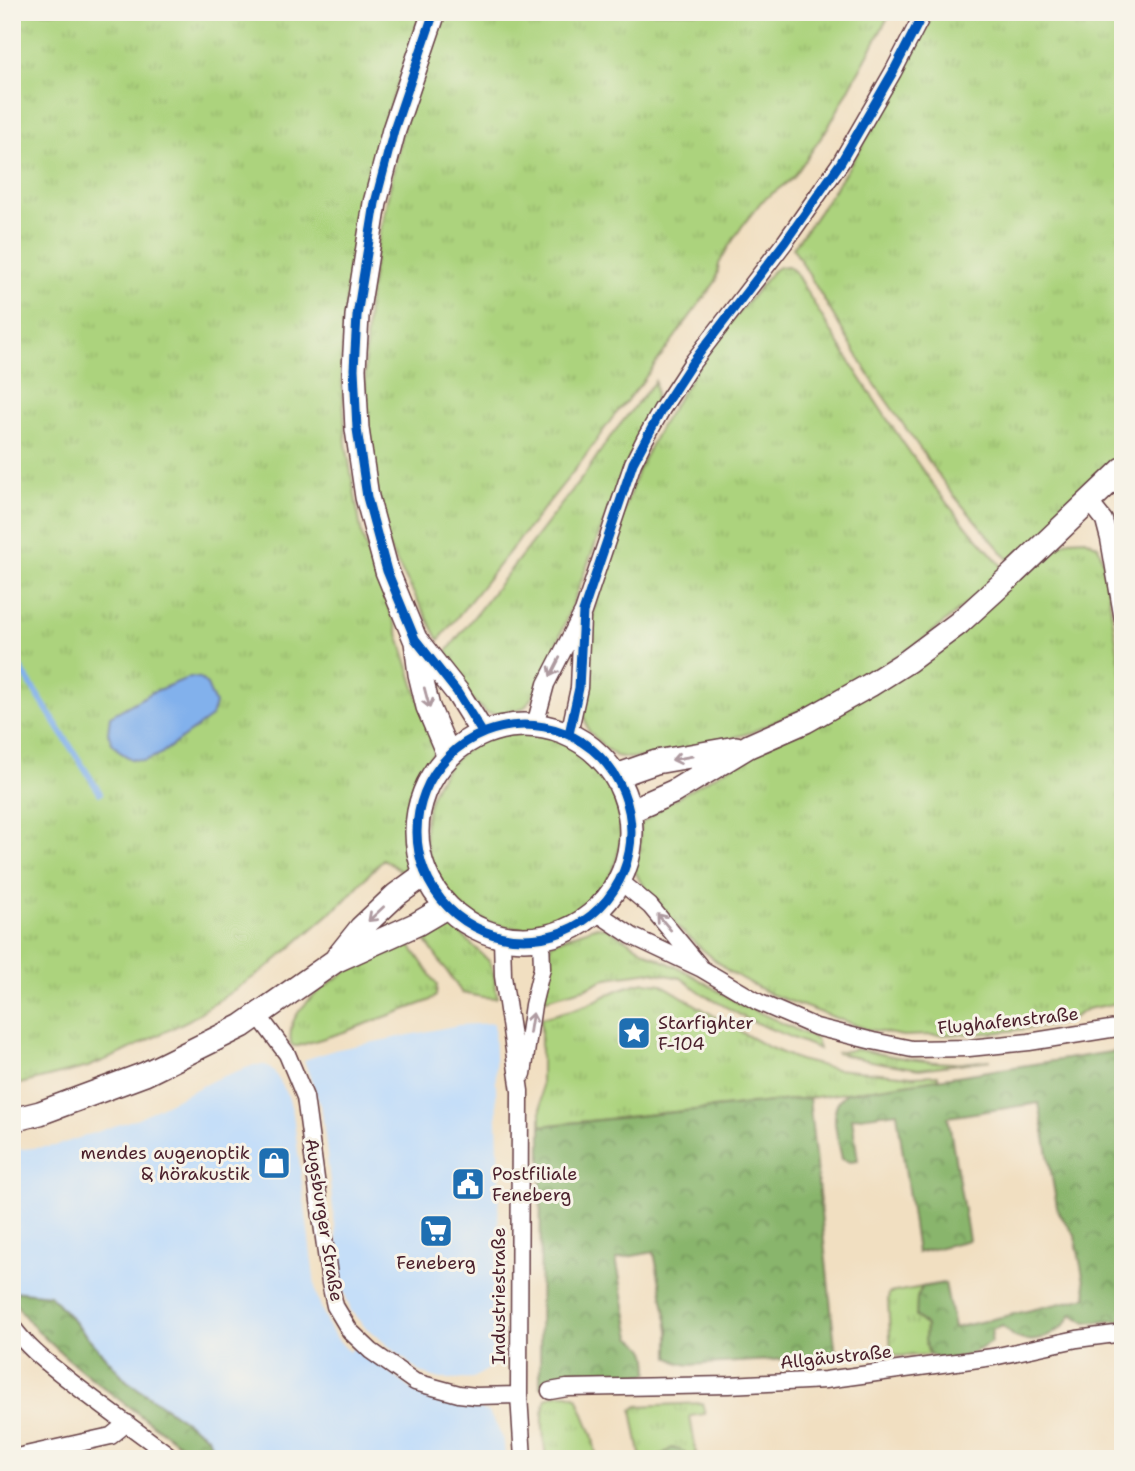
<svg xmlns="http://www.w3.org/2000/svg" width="1135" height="1471" viewBox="0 0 1135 1471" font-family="'Shantell Sans',sans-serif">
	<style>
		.built { fill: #c5def8 }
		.grass { fill: url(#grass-tufts); stroke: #7b7954; stroke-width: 2 }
		.forest { fill: url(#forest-crowns); stroke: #6a6a4c; stroke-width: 2 }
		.water { fill: #82b1ec; stroke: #66688c; stroke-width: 2 }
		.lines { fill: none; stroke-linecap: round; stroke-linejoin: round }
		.stream { stroke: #82b1ec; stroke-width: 6 }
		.street-casing { stroke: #633c42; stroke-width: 19 }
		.secondary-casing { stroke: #633c42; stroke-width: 26 }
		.street { stroke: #fff; stroke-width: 16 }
		.secondary { stroke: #fff; stroke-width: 23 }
		.cycleway-casing { stroke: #f7f3e8; stroke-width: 13 }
		.cycleway { stroke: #0057b8; stroke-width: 9 }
		.oneway { stroke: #ae9aa0 }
		.labels { text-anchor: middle; stroke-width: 6; stroke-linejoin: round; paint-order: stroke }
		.street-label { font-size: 18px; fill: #4a1f2b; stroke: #f7f3e8 }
		.poi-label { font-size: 18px; fill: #4a1f2b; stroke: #f7f3e8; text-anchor: start }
	</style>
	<defs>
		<pattern id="grass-tufts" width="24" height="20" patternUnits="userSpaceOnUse" patternTransform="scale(1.75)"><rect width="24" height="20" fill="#acd37d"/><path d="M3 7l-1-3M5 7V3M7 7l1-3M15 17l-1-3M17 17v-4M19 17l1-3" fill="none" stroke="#96b56c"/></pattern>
		<pattern id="forest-crowns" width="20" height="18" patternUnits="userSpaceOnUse" patternTransform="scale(1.75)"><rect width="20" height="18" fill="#89b56c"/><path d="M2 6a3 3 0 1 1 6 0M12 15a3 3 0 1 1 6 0" fill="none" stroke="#729359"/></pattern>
	</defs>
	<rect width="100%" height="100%" fill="#f7f3e8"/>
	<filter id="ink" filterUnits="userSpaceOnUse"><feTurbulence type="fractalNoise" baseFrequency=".0143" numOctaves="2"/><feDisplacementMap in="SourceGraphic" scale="14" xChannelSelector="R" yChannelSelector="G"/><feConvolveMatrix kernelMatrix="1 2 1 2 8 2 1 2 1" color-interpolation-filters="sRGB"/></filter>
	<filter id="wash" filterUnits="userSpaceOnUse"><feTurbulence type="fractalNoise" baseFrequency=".00686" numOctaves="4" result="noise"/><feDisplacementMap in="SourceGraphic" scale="28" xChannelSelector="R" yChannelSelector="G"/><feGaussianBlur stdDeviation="1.57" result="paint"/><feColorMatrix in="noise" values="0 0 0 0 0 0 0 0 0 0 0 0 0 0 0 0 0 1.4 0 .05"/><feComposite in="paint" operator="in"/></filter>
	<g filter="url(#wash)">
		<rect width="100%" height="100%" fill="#f1dfc1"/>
		<path class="built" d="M 494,1023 L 499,1182 L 496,1365 L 471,1379 L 441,1379 L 423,1374 L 363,1325 L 351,1311 L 342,1286 L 322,1111 L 304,1060 L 334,1050 L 459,1025 Z
			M 254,1065 L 266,1065 L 274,1072 L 287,1093 L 293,1113 L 316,1294 L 327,1323 L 334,1335 L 349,1352 L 355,1346 L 410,1388 L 424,1397 L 451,1404 L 473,1407 L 488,1412 L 497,1426 L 504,1443 L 505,1459 L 224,1459 L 213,1450 L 208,1437 L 127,1381 L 50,1295 L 12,1291 L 12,1150 L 55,1146 L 138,1118 L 216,1079 Z"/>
		<path class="grass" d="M 12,12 L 421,12 L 381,133 L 366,194 L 351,262 L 345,308 L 341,362 L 346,444 L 362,536 L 395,624 L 435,751 C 419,771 404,803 404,829 C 404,848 411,854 404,873 L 383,859 L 342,903 L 267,968 L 189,1020 L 122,1053 L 88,1067 L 12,1086 Z
			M 444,12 L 891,12 L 829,126 L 793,178 L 761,202 L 743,225 L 727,249 L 719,264 L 716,281 L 680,330 L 640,385 L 613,417 L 581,462 L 439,640 L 388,546 L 375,486 L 366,428 L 365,360 L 368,304 L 377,246 L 402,132 Z
			M 934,12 L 1123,12 L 1123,457 L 1013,565 L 949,490 L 872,380 L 793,248 C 847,175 896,94 934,12 Z
			M 788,266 L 795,272 C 839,346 885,420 937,490 C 958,519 984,544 1006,571 L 919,643 L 826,699 L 752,732 L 714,744 L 649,757 L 629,758 L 616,756 L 603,746 L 588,730 L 584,715 L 583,697 L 586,656 L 599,583 L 638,470 L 662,424 L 696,370 L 734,318 L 773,271 L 779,267 Z
			M 655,381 L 656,394 L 650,419 L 626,465 L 542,682 L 525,707 L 507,715 L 487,713 L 469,697 L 441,659 L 585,474 L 610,437 Z
			M 1085,539 L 1098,546 L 1103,561 L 1123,682 L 1123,1002 L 1087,1009 L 1068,1021 L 1056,1025 L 993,1033 L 903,1036 L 866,1029 L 770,994 L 728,971 L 696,944 L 666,916 L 640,881 L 634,869 L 640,850 L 640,825 L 669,802 L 863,690 L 1055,549 L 1069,540 Z
			M425 830a98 98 0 1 1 196 0a98 98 0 1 1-196 0Z
			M 441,923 L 451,924 L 489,961 L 494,975 L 497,996 L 496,998 L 482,997 L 462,993 L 423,937 L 423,927 Z
			M 594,927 L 607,928 L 651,955 L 685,971 L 735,1001 L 816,1039 L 819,1049 L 749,1020 L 703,994 L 681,978 L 651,972 L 607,978 L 586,988 L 542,1000 L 551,943 Z
			M 405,938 L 437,985 L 436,996 L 429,1001 L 341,1033 L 298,1046 L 294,1046 L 291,1044 C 290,1037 290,1029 293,1022 C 305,991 375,954 405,938 Z
			M 645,982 L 661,984 L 739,1031 L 768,1047 L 799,1060 L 835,1069 L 912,1076 L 938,1075 L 938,1080 L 809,1098 L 541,1126 L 541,1018 C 557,1014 574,1010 589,1004 C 609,994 623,986 645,982 Z
			M 856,1049 C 888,1056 920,1062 953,1063 C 966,1063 979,1061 991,1060 L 919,1069 L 876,1062 L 836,1053 Z
			M 922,1287 L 917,1298 L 926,1326 L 925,1340 L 929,1355 L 898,1356 L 891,1353 L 888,1300 L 889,1293 Z
			M 558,1394 L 568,1394 L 577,1397 L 592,1434 L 597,1459 L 546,1459 C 544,1439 540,1418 546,1398 Z
			M 702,1403 L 705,1414 L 690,1416 L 697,1459 L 688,1459 L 685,1452 L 672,1448 L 656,1459 L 641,1459 L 632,1410 L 638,1406 Z"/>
		<path class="forest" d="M 1117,1051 L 1123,1054 L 1123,1320 L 1086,1323 L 1072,1314 C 1062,1333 1037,1347 1015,1337 C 1011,1334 1006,1329 1002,1326 L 992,1330 L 991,1342 C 971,1356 953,1362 929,1355 L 925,1340 L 926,1326 L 916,1316 L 917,1298 L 922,1287 L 945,1283 L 954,1328 L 1087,1297 L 1075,1235 L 1058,1212 L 1039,1103 L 948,1117 L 969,1240 L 917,1253 L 897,1112 L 852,1118 L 858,1161 L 850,1162 L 842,1159 C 839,1143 832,1122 836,1107 C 837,1101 842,1097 847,1093 Z
			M 809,1098 L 836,1356 L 689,1365 L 677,1362 L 669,1357 L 669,1330 L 654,1252 L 616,1259 L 631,1337 C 649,1350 648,1352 649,1373 C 624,1383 602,1375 576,1370 L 576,1382 L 540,1387 L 541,1126 Z
			M 12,1291 L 50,1295 L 127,1381 L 208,1437 L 213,1450 L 224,1459 L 200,1459 C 166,1433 12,1329 12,1291 Z
			M 672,1448 L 685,1452 L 688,1459 L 656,1459 Z"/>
		<path class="water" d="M 190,677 L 200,678 L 207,685 L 215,704 L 211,717 L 159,755 L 144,761 L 131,759 L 120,752 L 112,743 L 108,733 L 110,716 L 153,692 Z"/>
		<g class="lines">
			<path class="stream" d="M 12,655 L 100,793"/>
		</g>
	</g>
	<g filter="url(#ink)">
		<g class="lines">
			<defs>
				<path id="street" d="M 1089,501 L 1104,520 L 1109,539 L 1123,620
					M 535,725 L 546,684 L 583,612 L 633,463 L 645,439 L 662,409 L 692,363 L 785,242 L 841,162 L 893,72 L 924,12
					M 569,734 L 579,688 L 582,618
					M 620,881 L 650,906 L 699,965
					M 596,912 L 632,936 L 702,969 L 758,1002 L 816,1027 L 873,1041 L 912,1049 L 969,1048 L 1029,1042 L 1123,1027
					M 502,938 L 503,976 L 520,1091 L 519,1395 L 523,1459
					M 258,1015 L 287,1054 L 305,1097 L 330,1283 L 335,1306 L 350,1331 L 371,1351 L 415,1382 L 459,1394 L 476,1396 L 519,1395
					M 523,1074 L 533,1005 L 542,968 L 541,937
					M 12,1326 C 28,1349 49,1364 70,1381 C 104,1408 140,1433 174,1459
					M 550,1391 L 567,1388 L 729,1385 L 825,1380 L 993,1357 L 1077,1339 L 1123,1333
					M 12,1458 L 111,1436 L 127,1423"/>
				<path id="secondary" d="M 434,12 L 394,130 L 375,203 L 357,316 L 354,369 L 357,429 L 367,497 L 387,571 L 415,639 L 457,692 L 482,732
					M 416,642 L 420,674 L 428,707 L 448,754
					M417 832a107 107 0 1 1 214 0a107 107 0 1 1-214 0Z
					M 616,776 L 656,762 L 736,748
					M 630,811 L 673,792 L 749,746 L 806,721 L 870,685 L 908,661 L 959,623 L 1014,573 L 1123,469
					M 337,958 L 361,928 L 396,895 L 425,874
					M 12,1120 L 40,1113 L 145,1074 L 242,1026 L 335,961 L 417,924 L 446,907"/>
			</defs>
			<use href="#street" class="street-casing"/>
			<use href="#secondary" class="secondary-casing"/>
			<use href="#street" class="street"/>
			<use href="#secondary" class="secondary"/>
			<defs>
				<path id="cycleway" d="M 434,12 L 394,130 L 375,203 L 357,316 L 354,369 L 357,429 L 367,497 L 387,571 L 415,639 L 457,692 L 482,732
					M417 832a107 107 0 1 1 214 0a107 107 0 1 1-214 0Z
					M 569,734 L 579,688 L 583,612 L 633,463 L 662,409 L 692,363 L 785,242 L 841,162 L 893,72 L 924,12"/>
			</defs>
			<use href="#cycleway" class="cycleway-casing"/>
			<use href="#cycleway" class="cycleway"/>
		</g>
		<defs><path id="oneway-shaft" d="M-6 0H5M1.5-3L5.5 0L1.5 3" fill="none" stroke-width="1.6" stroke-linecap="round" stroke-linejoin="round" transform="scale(1.75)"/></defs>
		<g class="oneway">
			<use href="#oneway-shaft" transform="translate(555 667) rotate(117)"/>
			<use href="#oneway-shaft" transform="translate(427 698) rotate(75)"/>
			<use href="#oneway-shaft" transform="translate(682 758) rotate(170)"/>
			<use href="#oneway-shaft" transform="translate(376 914) rotate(137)"/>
			<use href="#oneway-shaft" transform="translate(664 922) rotate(-130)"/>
			<use href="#oneway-shaft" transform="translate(531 1023) rotate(-81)"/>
		</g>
	</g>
	<defs>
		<symbol id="sight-square" viewBox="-11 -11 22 22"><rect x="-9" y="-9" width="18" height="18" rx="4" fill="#1f6fb2" stroke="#f7f3e8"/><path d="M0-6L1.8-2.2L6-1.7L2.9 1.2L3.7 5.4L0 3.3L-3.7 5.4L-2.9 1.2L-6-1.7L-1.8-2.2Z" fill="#fff"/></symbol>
		<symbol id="shop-square" viewBox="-11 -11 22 22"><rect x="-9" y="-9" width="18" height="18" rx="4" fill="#1f6fb2" stroke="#f7f3e8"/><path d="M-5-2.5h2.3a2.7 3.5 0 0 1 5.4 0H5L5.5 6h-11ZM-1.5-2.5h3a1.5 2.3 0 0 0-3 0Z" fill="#fff"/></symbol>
		<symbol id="civic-square" viewBox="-11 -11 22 22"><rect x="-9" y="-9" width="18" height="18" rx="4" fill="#1f6fb2" stroke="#f7f3e8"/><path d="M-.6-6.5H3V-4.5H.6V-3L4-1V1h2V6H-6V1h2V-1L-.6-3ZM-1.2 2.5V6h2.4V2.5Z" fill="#fff"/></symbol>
		<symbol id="supermarket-square" viewBox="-11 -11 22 22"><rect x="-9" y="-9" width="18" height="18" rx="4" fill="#1f6fb2" stroke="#f7f3e8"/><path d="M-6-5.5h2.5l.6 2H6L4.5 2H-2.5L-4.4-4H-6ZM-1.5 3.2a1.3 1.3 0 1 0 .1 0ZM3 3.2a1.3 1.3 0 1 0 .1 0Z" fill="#fff"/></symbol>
	</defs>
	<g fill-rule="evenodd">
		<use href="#sight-square" x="615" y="1014" width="38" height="38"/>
		<use href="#shop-square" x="255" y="1144" width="38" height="38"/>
		<use href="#civic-square" x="449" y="1165" width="38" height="38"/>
		<use href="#supermarket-square" x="417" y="1212" width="38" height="38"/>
	</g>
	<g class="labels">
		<g class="street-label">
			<text transform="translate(1008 1021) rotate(-6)" y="6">Flughafenstraße</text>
			<text transform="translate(324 1220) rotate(81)" y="6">Augsburger Straße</text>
			<text transform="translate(499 1296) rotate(-90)" y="6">Industriestraße</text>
			<text transform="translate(836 1357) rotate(-6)" y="6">Allgäustraße</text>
		</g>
		<g class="poi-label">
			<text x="658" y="1029">Starfighter<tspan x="658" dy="21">F-104</tspan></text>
			<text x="250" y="1159" text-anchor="end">mendes augenoptik<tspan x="250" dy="21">&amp; hörakustik</tspan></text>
			<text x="492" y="1180">Postfiliale<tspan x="492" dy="21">Feneberg</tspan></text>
			<text x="436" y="1269" text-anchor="middle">Feneberg</text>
		</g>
	</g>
	<rect width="1135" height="1471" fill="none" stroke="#f7f3e8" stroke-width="42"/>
</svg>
